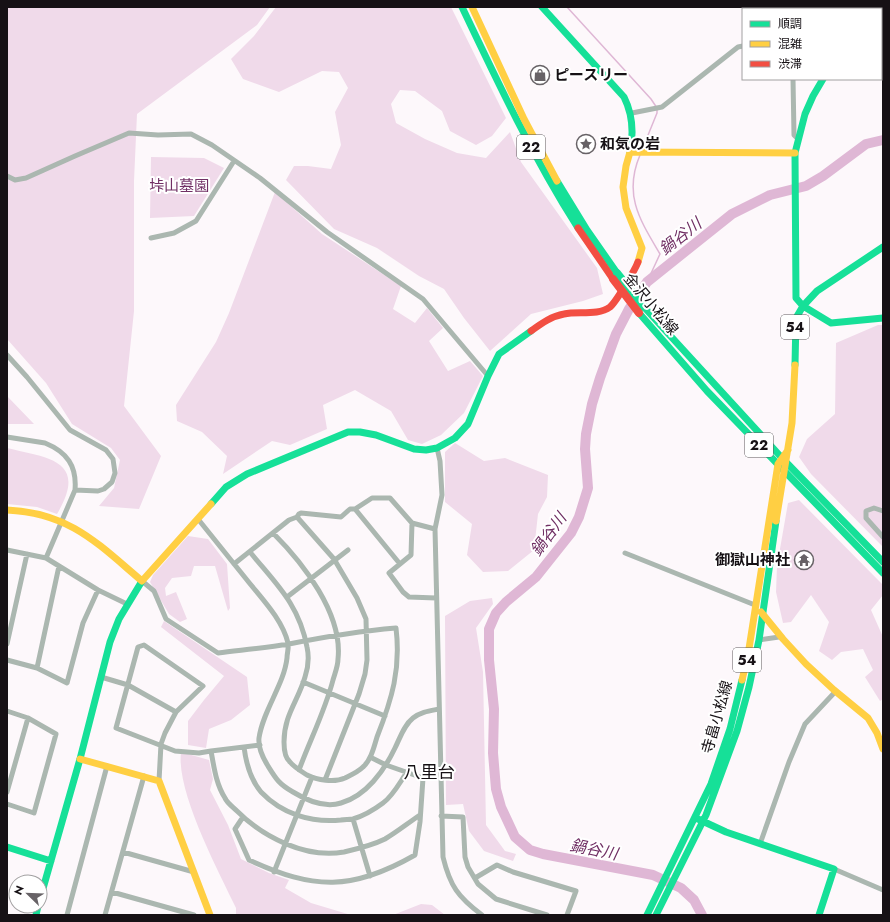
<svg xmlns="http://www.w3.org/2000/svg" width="890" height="922" viewBox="0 0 890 922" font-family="Jost,'Noto Sans JP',sans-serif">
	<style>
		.green { fill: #f0daea }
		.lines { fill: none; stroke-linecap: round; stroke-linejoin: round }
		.stream { stroke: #dfb7d5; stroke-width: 1.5 }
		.river { stroke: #dfb7d5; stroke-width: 10 }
		.street { stroke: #abb7b0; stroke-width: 5 }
		.fast { stroke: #16e098; stroke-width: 7 }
		.slow { stroke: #ffcf43; stroke-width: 7 }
		.jam { stroke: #f24e42; stroke-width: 7 }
		.fast-bridge { stroke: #16e098; stroke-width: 8 }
		.jam-bridge { stroke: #f24e42; stroke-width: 8 }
		.labels { text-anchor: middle; stroke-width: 4; stroke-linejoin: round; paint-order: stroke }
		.shield { fill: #fff; stroke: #5c585b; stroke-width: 1 }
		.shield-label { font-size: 14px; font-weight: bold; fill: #161115 }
		.poi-label { font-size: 15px; font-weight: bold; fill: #161115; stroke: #fff; text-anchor: start }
		.park-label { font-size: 15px; fill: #713065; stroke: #fff }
		.street-label { font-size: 15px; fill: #161115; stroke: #fff }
		.water-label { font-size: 16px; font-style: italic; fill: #6f2e63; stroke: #fff }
		.quarter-label { font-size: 17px; fill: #161115; stroke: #fff }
	</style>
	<rect width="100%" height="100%" fill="#fdf8fb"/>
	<path class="green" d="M 7,7 L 270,7 L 257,25 L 137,114 L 134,181 L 134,311 L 124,406 L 161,456 L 139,509 L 99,506 L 114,488 L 120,460 L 111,448 L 72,424 L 46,383 L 7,339 Z
		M 276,7 L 451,7 L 506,118 L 492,136 L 476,145 L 450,131 L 442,111 L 415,91 L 400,90 L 391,104 L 396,123 L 425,139 L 457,153 L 486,158 L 510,132 L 521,162 L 597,268 L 603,294 L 583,301 L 531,314 L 490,351 L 464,318 L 444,289 L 419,276 L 377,248 L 334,229 L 286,180 L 294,166 L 308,166 L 331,169 L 341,145 L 335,112 L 348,88 L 339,72 L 322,71 L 279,92 L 243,79 L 231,59 L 254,36 Z
		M 151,157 L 204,158 L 224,168 L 194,216 L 150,218 Z
		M 275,192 L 322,234 L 401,286 L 393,309 L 415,323 L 427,308 L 443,328 L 429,341 L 448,371 L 470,361 L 483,376 L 464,413 L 441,435 L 422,444 L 408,440 L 391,411 L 355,390 L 323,405 L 327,429 L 290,445 L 272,441 L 223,474 L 227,456 L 202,432 L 177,421 L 176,405 L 216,342 L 229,313 Z
		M 878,325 L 883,325 L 883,547 L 811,474 L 799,457 L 807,439 L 835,414 L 836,343 Z
		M 7,396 L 34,424 L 7,424 Z
		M 455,443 L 484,461 L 505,458 L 548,475 L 547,497 L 538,514 L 534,550 L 508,571 L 483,572 L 467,555 L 472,524 L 445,502 L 445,452 Z
		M 7,448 C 48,458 89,460 57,514 L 37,507 L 7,504 Z
		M 799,500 L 883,585 L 883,595 L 871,610 L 883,637 L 883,699 L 880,701 L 865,677 L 873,670 L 863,649 L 841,652 L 832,660 L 819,651 L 829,622 L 811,595 L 791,622 L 783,623 L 776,592 L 777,566 L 788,503 Z
		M 188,536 L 208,539 L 227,564 L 230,608 L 228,611 L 215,566 L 194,566 L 191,576 L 172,578 L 165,588 L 166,596 L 176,592 L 187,619 L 180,622 L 169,614 L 150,582 L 153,575 Z
		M 492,598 L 493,604 L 476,628 L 483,672 L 486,825 L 505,851 L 516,854 L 513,861 L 484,851 L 469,831 L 463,804 L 446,805 L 445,616 L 470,601 Z
		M 164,621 L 247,677 L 250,705 L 231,720 L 209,729 L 206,748 L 188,745 L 188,721 L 204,700 L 224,676 L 161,627 Z
		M 181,752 L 209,760 L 213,779 L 210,790 L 228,825 L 241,859 L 269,873 L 289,880 L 285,888 L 311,903 L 351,915 L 236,915 L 236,908 C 218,870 176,792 181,752 Z
		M 421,904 L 432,905 L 445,915 L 393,915 Z"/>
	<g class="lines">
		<path class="stream" d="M 567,7 L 651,99 L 657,108 L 657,113 L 642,150
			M 640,155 C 623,195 640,220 660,254 L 647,282"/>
		<path class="river" d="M 702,915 L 694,900 L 681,888 L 653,875 L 543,854 L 530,850 L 515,837 L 501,807 L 496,789 L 493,753 L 494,709 L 489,660 L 489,629 L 496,613 L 506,602 L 536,577 L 571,533 L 579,517 L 588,488 L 585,449 L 586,434 L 592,404 L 600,378 L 616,334 L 629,309 L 647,282 L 732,214 L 770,195 L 806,186 L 823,176 L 866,144 L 883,140"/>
		<path class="street" d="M 786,9 L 788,7
			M 805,9 L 805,7
			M 793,79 L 794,135 L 797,138
			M 632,113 L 662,107 L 738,47 L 743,46
			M 7,176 L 15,180 L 26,178 L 75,156 L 129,133 L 158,135 L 191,134 L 212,145 L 260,178 L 327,232 L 423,299 L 488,376
			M 151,238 L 174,233 L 196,221 L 234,161
			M 7,355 L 27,377 L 70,430 L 106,450 L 113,459 L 115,473 L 112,482 L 104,489 L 98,491 L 75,490
			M 7,437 L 45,443 C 67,452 77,466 75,490 L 46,558
			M 437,448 L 440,461 L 442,495 L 435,529 L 443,857 C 450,886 458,897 482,915
			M 355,509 L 400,564
			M 883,511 L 874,508 L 866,511 L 866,518 L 883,537
			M 297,517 L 299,514 L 301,513 L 341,517 L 350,509 L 355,509 L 372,498 L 390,498 L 412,523 L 411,555 L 389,573 L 403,592 L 409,597 L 436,598
			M 198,519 C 214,539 231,560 247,580 C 262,599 282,619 288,643 C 289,648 287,653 287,658 C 284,685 263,710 259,738 C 258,748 263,758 268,766 C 276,779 279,784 293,792 C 306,800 325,808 341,803 C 366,796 384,771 395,748 C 400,738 404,725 413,718 C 421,712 429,711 439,709
			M 412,523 L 435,529
			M 273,533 C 303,563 343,614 338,659 C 338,666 335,673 333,680 C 325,711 310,740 299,770
			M 7,550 L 46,558 L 98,590 L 127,604
			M 625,553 L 755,605
			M 234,564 L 289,520 L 297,517 L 334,559 L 357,598 L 366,619 L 367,660 L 365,674 L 359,694 L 325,780
			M 142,581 L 154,591 L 166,619 L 218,653 C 242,650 266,648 289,644 C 324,637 360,631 396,628 C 401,669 392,699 377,737 C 374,747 371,760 363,767 C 358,772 351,775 345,778 C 334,783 317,780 307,775 C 301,771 295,768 290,762 C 285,758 284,749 284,742 C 284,715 298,701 305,677 C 308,668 309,656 307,647 C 299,604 276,584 250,552
			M 287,597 L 348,550
			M 759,640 L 779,637
			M 7,644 L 27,554
			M 7,660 L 37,668 L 67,683 L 83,623 L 98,590
			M 37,668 L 59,566
			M 101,677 L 128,685 L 176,712
			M 303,682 L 385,716
			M 7,711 L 28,718 L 56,734 L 34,813 L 7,804
			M 260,745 L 211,751 C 214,767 216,784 225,798 C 227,803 233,807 237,811 C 263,837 306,859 344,852 C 357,849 373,845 385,839 C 397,832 408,823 420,815
			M 244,747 C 246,763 250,779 261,792 C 282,814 311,823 341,820 C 345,819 349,820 353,819 C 363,816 375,809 383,803 C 393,796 400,782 407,772
			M 159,781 L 161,744 L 165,733 L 176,712 L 203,686 L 144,645 L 138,647 L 116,728 L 175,751 L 199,753 L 211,751
			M 7,792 L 28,718
			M 441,816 L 463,817 L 465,857 L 468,867 L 478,884 L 496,899 L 547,915
			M 243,817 L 235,829 L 249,860 C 314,890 352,891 415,855 L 420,822 L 423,778 L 386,765 L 370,757
			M 353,819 L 370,876
			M 760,844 L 789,762 L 805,724 L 835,692
			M 123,852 L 194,872
			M 834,869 L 883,890
			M 274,872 L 312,777
			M 475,878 L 497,865 L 513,872 L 576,891 L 567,915
			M 112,892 L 194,915
			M 67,915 L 107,766
			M 105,915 L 144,776"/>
		<path class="fast" d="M 462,7 C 498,83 533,157 578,228
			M 542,7 L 624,97 C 633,115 634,132 630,152
			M 861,9 L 862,7
			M 823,79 L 813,96 L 805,114 L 795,153 L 796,298 L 803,306 L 831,323 L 883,318
			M 557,181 L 587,230 L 617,273
			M 644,307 L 782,458 L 883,562
			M 639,313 L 707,391 L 883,573
			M 795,365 L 796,318 L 803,306 L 817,291 L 883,247
			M 211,504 L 226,487 L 247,474 L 348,432 L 360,432 L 376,435 L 414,449 L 426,450 L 437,448 L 455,438 L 468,424 L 488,376 L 499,354 L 531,331
			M 698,819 L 726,832 L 834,869 L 819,915
			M 7,847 L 51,861
			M 40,899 L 80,759 L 110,642 L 119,619 L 142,581
			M 36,915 L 38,906
			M 647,915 L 711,784 L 730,729 L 742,680
			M 656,915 L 706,815 L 737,731 L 749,687 L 759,640 L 776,521"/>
		<path class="slow" d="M 472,7 L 524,119 L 557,181
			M 638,262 L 642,248 L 626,208 L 623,187 L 626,166 L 630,152 L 795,153
			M 7,510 C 70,513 97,543 142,581 L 211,504
			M 776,521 L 792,423 L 795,365
			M 761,612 L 783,639 L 806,664 L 834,690 L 868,718 L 877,733 L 883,749
			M 742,680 L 748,655 L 778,464 L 788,450
			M 80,759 L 159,781 L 210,915"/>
		<path class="jam" d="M 578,228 L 613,279
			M 531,331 C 542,323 552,316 564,314 C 578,311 598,316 610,307 C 616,302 635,270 638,262"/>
		<path class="fast-bridge" d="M 617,273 L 644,307"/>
		<path class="jam-bridge" d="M 613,279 L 639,313"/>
	</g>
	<defs>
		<symbol id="shop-ring" viewBox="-11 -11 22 22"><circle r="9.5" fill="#fff" stroke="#676266" stroke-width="1.5"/><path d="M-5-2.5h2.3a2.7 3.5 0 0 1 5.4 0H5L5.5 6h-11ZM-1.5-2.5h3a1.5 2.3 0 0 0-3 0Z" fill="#676266"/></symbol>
		<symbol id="sight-ring" viewBox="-11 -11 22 22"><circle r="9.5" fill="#fff" stroke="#676266" stroke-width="1.5"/><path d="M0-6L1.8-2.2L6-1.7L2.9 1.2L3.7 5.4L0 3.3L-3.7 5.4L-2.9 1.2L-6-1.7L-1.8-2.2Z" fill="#676266"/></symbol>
		<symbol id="temple-ring" viewBox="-11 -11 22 22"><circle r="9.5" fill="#fff" stroke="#676266" stroke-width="1.5"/><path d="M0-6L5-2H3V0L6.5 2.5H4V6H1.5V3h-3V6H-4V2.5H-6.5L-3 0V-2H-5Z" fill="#676266"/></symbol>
	</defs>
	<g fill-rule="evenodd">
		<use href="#shop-ring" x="529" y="64" width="22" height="22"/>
		<use href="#sight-ring" x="575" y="133" width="22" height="22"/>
		<use href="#temple-ring" x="793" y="549" width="22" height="22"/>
	</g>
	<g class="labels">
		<g class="shield">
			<rect x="517" y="135" width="28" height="24" rx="3"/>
			<rect x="781" y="315" width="28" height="24" rx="3"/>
			<rect x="745" y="433" width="28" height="24" rx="3"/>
			<rect x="733" y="648" width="28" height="24" rx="3"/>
		</g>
		<g class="shield-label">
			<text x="531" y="152">22</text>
			<text x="795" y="332">54</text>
			<text x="759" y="450">22</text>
			<text x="747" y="665">54</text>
		</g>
		<g class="poi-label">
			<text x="554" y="80">ピースリー</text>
			<text x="600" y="149">和気の岩</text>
			<text x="790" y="565" text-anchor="end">御獄山神社</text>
		</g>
		<g class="park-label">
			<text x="179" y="191">垰山墓園</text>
		</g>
		<g class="street-label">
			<text transform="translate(651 304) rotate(50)" y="5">金沢小松線</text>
			<text transform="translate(717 717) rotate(-74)" y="5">寺畠小松線</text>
		</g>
		<g class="water-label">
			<text transform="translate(680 236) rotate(-38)" y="6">鍋谷川</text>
			<text transform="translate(548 534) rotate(-54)" y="6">鍋谷川</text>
			<text transform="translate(594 849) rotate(11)" y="6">鍋谷川</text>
		</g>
		<g class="quarter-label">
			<text x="429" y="778">八里台</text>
		</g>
	</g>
	<rect width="890" height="922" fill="none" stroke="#161115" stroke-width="16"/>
	<rect x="742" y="8" width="140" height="72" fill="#ffffff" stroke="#a2a0a1"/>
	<rect x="750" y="21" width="20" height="6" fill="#16e098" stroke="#a2a0a1"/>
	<text x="778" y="28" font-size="12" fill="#161115">順調</text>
	<rect x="750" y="41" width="20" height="6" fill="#ffcf43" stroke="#a2a0a1"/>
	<text x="778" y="48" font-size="12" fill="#161115">混雑</text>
	<rect x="750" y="61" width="20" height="6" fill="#f24e42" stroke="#a2a0a1"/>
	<text x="778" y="68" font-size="12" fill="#161115">渋滞</text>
	<g transform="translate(28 894) rotate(293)"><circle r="19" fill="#ffffff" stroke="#a2a0a1"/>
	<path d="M0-3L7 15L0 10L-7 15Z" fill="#676266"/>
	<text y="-6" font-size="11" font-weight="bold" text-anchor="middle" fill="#161115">N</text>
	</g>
</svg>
